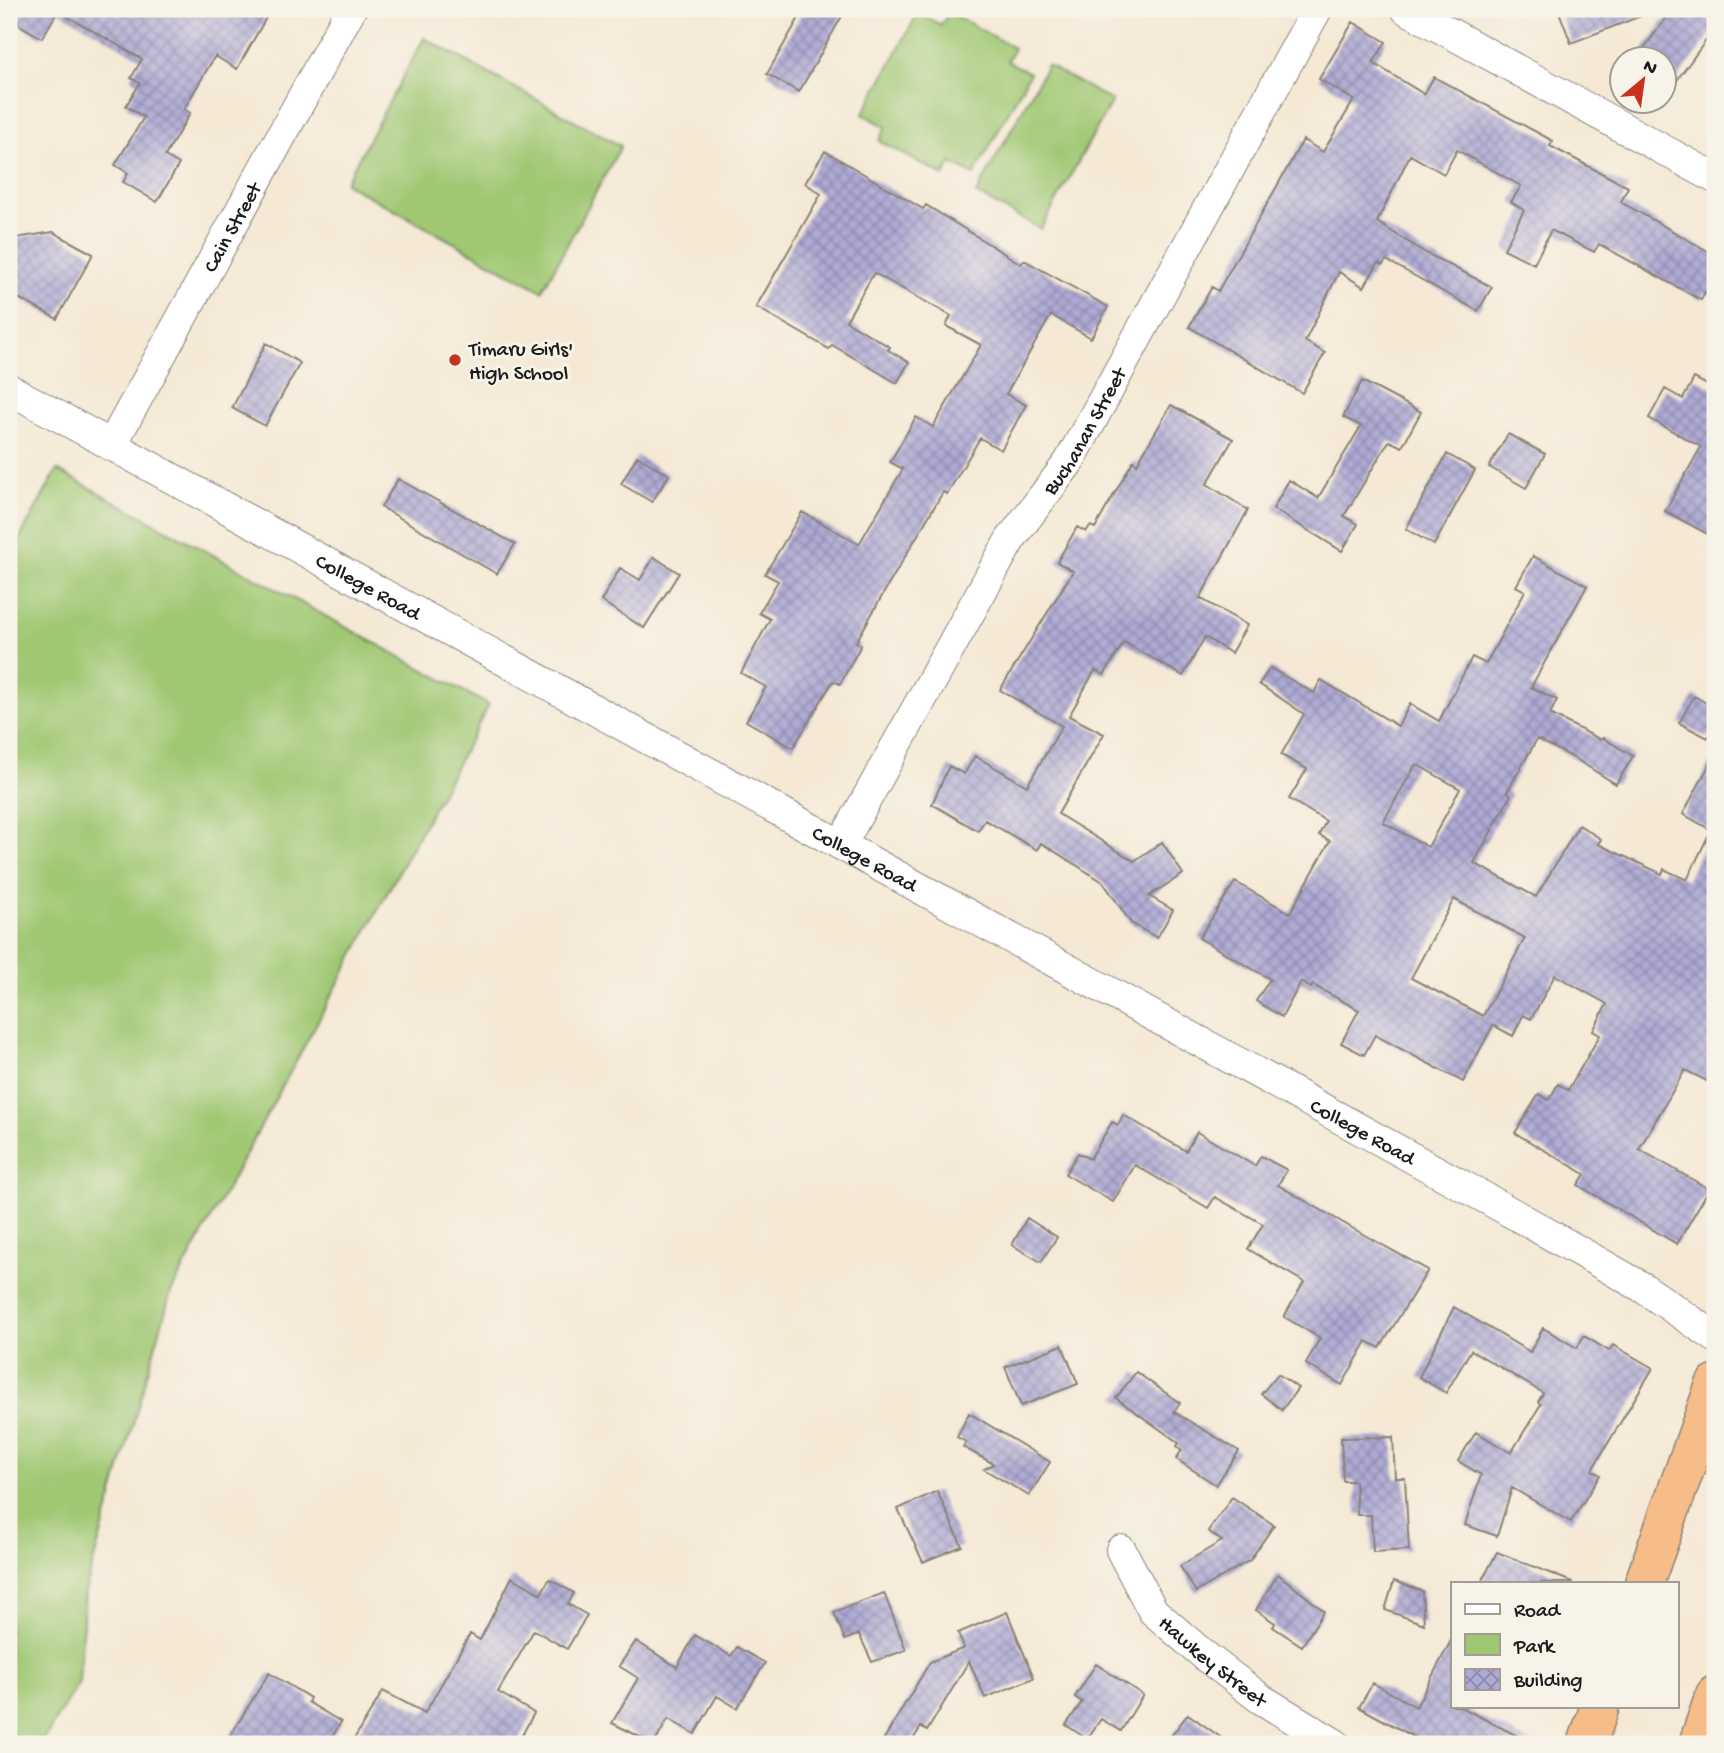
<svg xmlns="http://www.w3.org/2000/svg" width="1724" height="1753" viewBox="0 0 1724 1753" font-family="'Gochi Hand',sans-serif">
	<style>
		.green { fill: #a0c873; stroke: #5e7248; stroke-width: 2 }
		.building { fill: url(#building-cross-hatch); fill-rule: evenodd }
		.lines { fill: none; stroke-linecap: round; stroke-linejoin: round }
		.minor-casing { stroke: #888278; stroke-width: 32 }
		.trunk-casing { stroke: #888278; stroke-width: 41 }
		.minor { stroke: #fff; stroke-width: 30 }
		.trunk { stroke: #f7bd88; stroke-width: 38 }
		.poi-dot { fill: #c8321e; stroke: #f7f3e8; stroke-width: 2.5 }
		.labels { text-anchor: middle; stroke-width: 6; stroke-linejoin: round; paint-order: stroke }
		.street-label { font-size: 21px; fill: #1c1c1c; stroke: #f7f3e8 }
		.poi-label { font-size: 21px; fill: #1c1c1c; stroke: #f7f3e8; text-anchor: start }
	</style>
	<defs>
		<pattern id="building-cross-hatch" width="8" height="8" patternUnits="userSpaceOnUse" patternTransform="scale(1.75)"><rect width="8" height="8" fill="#afaad5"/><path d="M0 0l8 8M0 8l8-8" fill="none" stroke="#8e8aac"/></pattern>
	</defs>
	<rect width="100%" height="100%" fill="#f7f3e8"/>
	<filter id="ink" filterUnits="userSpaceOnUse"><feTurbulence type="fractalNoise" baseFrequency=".0143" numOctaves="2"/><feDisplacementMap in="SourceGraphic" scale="14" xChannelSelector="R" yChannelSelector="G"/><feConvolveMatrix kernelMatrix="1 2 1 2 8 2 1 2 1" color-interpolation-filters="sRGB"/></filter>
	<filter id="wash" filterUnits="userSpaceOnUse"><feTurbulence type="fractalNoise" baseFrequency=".00686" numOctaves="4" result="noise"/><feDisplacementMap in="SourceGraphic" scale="28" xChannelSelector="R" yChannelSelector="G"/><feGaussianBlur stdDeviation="1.57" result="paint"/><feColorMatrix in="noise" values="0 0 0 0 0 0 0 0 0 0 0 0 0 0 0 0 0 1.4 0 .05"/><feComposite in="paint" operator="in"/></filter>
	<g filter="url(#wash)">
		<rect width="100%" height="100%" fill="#f5e9d5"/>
		<path class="green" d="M 949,12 L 1014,48 L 1007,61 L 1030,73 L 974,175 L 951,163 L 944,176 L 879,141 L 886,127 L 863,114 L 918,13 L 941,25 Z
			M 424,38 L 621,146 L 542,291 L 345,183 Z
			M 1047,65 L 1112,101 L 1041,229 L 976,194 Z
			M 57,470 L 489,705 L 171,1292 L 85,1591 L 79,1682 L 41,1744 L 9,1744 L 9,558 Z"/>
		<g id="blocks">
			<path class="building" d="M 9,9 L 271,9 L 237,69 L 215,56 L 184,109 L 190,113 L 165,156 L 179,164 L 157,202 L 123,182 L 128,173 L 115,165 L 144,117 L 126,106 L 140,83 L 131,78 L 142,59 L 58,11 L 42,38 L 9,19 Z
				M 804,9 L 846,9 L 799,92 L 767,74 Z
				M 1558,9 L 1653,9 L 1654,11 L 1571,43 Z
				M 1672,9 L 1715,9 L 1715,28 L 1664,98 L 1664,60 L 1636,60 Z
				M 1353,22 L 1386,42 L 1373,63 L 1424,94 L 1434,77 L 1553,141 L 1550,146 L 1628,187 L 1621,202 L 1715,255 L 1715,298 L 1705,292 L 1701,300 L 1599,244 L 1594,252 L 1551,230 L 1534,264 L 1504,249 L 1524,210 L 1511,202 L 1521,186 L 1457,150 L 1444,174 L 1410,155 L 1377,222 L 1424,252 L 1492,287 L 1478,311 L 1386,260 L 1383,265 L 1378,263 L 1364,287 L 1339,272 L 1305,341 L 1325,353 L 1302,393 L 1189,327 L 1212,287 L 1218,291 L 1303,140 L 1323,152 L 1354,100 L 1319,79 Z
				M 825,151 L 923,209 L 926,205 L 1021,264 L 1024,260 L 1108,307 L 1091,338 L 1051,315 L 1006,394 L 1026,405 L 1001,450 L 980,438 L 947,494 L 943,492 L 886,589 L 856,642 L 861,645 L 840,684 L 833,681 L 793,748 L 746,721 L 766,687 L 741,673 L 770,619 L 759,613 L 778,581 L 765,574 L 802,512 L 859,544 L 903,469 L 890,462 L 916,417 L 933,427 L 981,345 L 946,326 L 951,316 L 874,273 L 846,321 L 890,347 L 888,350 L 909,362 L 897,383 L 832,345 L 829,349 L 756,307 L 821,194 L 805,183 Z
				M 53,232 L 93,254 L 57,319 L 9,293 L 9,239 Z
				M 266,343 L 300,363 L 265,426 L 232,408 Z
				M 1694,378 L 1715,389 L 1715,538 L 1665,511 L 1701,447 L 1649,418 L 1665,389 L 1683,399 Z
				M 1362,381 L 1421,412 L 1402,447 L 1389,441 L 1344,516 L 1358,524 L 1342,551 L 1273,509 L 1289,480 L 1318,498 L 1361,426 L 1343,417 Z
				M 1171,405 L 1233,439 L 1207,484 L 1248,510 L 1200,598 L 1247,625 L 1231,653 L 1205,637 L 1183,676 L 1124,642 L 1104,675 L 1095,670 L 1069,716 L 1104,734 L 1058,814 L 1134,861 L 1162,842 L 1183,874 L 1149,896 L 1173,910 L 1157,938 L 1131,923 L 1103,882 L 1041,843 L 1037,850 L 985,820 L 978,831 L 932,804 L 949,766 L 964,774 L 975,756 L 1027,786 L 1062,726 L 1000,690 L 1073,571 L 1057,562 L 1077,527 L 1086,532 L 1090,526 L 1095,528 L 1133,461 L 1137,464 Z
				M 1508,434 L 1545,454 L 1526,488 L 1489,467 Z
				M 1447,454 L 1475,470 L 1434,545 L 1406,529 Z
				M 637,456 L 669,475 L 652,502 L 621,484 Z
				M 398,479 L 515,544 L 497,574 L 381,507 Z
				M 1533,556 L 1587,586 L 1531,687 L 1557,700 L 1550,714 L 1601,740 L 1603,738 L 1633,756 L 1616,784 L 1574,758 L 1537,739 L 1507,792 L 1511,795 L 1474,863 L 1536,897 L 1579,825 L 1601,839 L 1598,844 L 1662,874 L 1664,869 L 1687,880 L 1711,830 L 1683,814 L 1715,754 L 1715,1085 L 1685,1070 L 1639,1149 L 1709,1189 L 1677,1244 L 1578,1185 L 1585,1174 L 1515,1133 L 1539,1094 L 1549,1100 L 1558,1084 L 1568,1090 L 1600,1035 L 1593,1031 L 1607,1004 L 1555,975 L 1531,1019 L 1523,1015 L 1513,1036 L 1493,1025 L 1463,1082 L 1375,1035 L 1364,1055 L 1341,1043 L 1359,1010 L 1313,985 L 1311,988 L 1301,982 L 1282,1017 L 1256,1001 L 1270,979 L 1199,938 L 1235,882 L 1290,913 L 1330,841 L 1319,835 L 1326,821 L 1289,799 L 1307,769 L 1281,755 L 1304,714 L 1259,684 L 1270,668 L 1314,693 L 1321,680 L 1398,726 L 1410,704 L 1439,721 L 1472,657 L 1486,664 L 1525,591 L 1516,586 ZM 1416,764 L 1460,789 L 1428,847 L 1383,822 ZM 1454,899 L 1525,938 L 1483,1016 L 1411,978 Z
				M 654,557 L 679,573 L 644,628 L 601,601 L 620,568 L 640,580 Z
				M 1694,696 L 1715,708 L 1715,724 L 1708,738 L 1679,723 Z
				M 1123,1115 L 1186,1151 L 1197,1132 L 1255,1166 L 1261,1156 L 1287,1170 L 1278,1185 L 1352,1228 L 1428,1270 L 1380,1348 L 1367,1341 L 1342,1385 L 1306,1364 L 1320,1338 L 1284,1317 L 1304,1282 L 1248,1249 L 1263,1224 L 1215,1197 L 1208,1208 L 1135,1165 L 1113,1202 L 1065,1174 L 1078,1153 L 1090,1159 L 1112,1122 L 1118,1125 Z
				M 1027,1218 L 1057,1237 L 1041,1262 L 1012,1245 Z
				M 1454,1307 L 1530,1352 L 1543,1328 L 1577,1348 L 1584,1336 L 1609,1351 L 1613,1345 L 1653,1368 L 1592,1470 L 1600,1475 L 1571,1522 L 1512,1488 L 1497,1536 L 1465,1525 L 1481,1475 L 1458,1461 L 1476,1432 L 1511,1453 L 1541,1404 L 1538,1402 L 1543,1393 L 1471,1350 L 1446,1393 L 1419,1377 Z
				M 1062,1345 L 1078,1384 L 1021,1406 L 1005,1367 Z
				M 1136,1372 L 1180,1403 L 1174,1412 L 1239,1451 L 1216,1485 L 1176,1459 L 1182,1450 L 1177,1446 L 1179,1443 L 1116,1398 Z
				M 1278,1374 L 1298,1388 L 1282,1410 L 1261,1394 Z
				M 969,1413 L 1050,1462 L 1029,1496 L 984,1469 L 994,1464 L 963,1447 L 966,1442 L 957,1437 Z
				M 1393,1437 L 1395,1478 L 1405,1478 L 1409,1550 L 1373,1552 L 1371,1515 L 1357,1515 L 1355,1481 L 1343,1481 L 1341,1438 Z
				M 937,1491 L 962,1546 L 923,1562 L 898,1509 Z
				M 1232,1497 L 1274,1525 L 1250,1560 L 1196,1592 L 1180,1566 L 1222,1541 L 1208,1531 Z
				M 1497,1552 L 1572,1582 L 1572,1583 L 1481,1583 Z
				M 1278,1574 L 1324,1611 L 1302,1646 L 1273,1627 L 1275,1623 L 1256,1610 Z
				M 512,1577 L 541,1594 L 549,1579 L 574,1593 L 568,1604 L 587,1615 L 567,1649 L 534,1630 L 498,1692 L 534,1713 L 517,1744 L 351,1744 L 383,1691 L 425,1713 L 470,1634 L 480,1640 Z
				M 1394,1581 L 1422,1591 L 1424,1624 L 1385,1610 Z
				M 884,1593 L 906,1650 L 872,1662 L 859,1634 L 845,1640 L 834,1612 Z
				M 1007,1612 L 1034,1678 L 985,1698 L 969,1661 L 927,1731 L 921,1727 L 910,1744 L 881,1744 L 930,1662 L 964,1648 L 958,1633 Z
				M 695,1635 L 731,1656 L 737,1647 L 765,1663 L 737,1708 L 717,1696 L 695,1734 L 668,1719 L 654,1744 L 612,1723 L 638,1678 L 619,1666 L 636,1641 L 677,1667 Z
				M 1453,1637 L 1453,1706 L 1459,1706 L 1533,1744 L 1427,1744 L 1359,1707 L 1373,1683 L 1416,1707 Z
				M 1096,1664 L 1143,1695 L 1121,1731 L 1101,1719 L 1087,1739 L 1066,1725 L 1082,1702 L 1075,1697 Z
				M 269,1673 L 310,1698 L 308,1702 L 341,1722 L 328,1744 L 225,1744 Z
				M 1188,1714 L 1230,1744 L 1165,1744 Z"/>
		</g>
	</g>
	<g filter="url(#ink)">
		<use href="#blocks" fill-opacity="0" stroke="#888278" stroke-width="2"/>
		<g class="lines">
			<defs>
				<g id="minor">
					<path d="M 1406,9 L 1715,178"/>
					<path id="s1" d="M 9,389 L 1489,1200 L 1642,1287 L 1715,1337"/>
					<path id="s2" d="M 111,446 L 351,9"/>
					<path id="s3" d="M 841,845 L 1010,540 L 1069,462 L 1317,9"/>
					<path id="s4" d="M 1121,1550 L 1153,1611 L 1205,1656 L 1261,1699 L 1335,1744"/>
				</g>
				<path id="trunk" d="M 1644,1583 L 1715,1385
					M 1587,1744 L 1600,1706
					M 1698,1744 L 1715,1695"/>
			</defs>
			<use href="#minor" class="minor-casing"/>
			<use href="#trunk" class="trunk-casing"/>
			<use href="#minor" class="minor"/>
			<use href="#trunk" class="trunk"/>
		</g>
	</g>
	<circle class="poi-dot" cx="455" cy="360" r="7"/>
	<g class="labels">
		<g class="street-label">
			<text dy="7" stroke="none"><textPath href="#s2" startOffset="250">Cain Street</textPath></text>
			<text dy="7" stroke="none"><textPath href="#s3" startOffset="481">Buchanan Street</textPath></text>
			<text dy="7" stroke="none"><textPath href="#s1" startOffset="410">College Road</textPath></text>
			<text dy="7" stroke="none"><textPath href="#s1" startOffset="976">College Road</textPath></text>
			<text dy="7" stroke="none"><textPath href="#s1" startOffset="1544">College Road</textPath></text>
			<text dy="7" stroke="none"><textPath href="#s4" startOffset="147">Hawkey Street</textPath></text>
		</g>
		<g class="poi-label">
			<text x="469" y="355">Timaru Girls'<tspan x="469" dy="24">High School</tspan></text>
		</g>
	</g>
	<rect width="1724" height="1753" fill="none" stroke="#f7f3e8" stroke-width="35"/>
	<rect x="1451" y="1582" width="228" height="126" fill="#f7f3e8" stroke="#9f9d96" stroke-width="2"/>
	<rect x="1465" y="1604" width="35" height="10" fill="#ffffff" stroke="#9f9d96" stroke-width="2"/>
	<text x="1514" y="1616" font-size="21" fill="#1c1c1c">Road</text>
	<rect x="1465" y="1634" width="35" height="21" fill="#a0c873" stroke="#9f9d96" stroke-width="2"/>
	<text x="1514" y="1652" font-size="21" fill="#1c1c1c">Park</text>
	<rect x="1465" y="1669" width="35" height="21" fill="url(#building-cross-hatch)" stroke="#9f9d96" stroke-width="2"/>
	<text x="1514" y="1686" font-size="21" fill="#1c1c1c">Building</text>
	<g transform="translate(1643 80) rotate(29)"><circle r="33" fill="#f7f3e8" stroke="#9f9d96" stroke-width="2"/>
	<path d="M0-5L12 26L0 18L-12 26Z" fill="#c8321e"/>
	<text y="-10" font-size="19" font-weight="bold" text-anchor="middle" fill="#1c1c1c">N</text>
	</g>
</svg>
